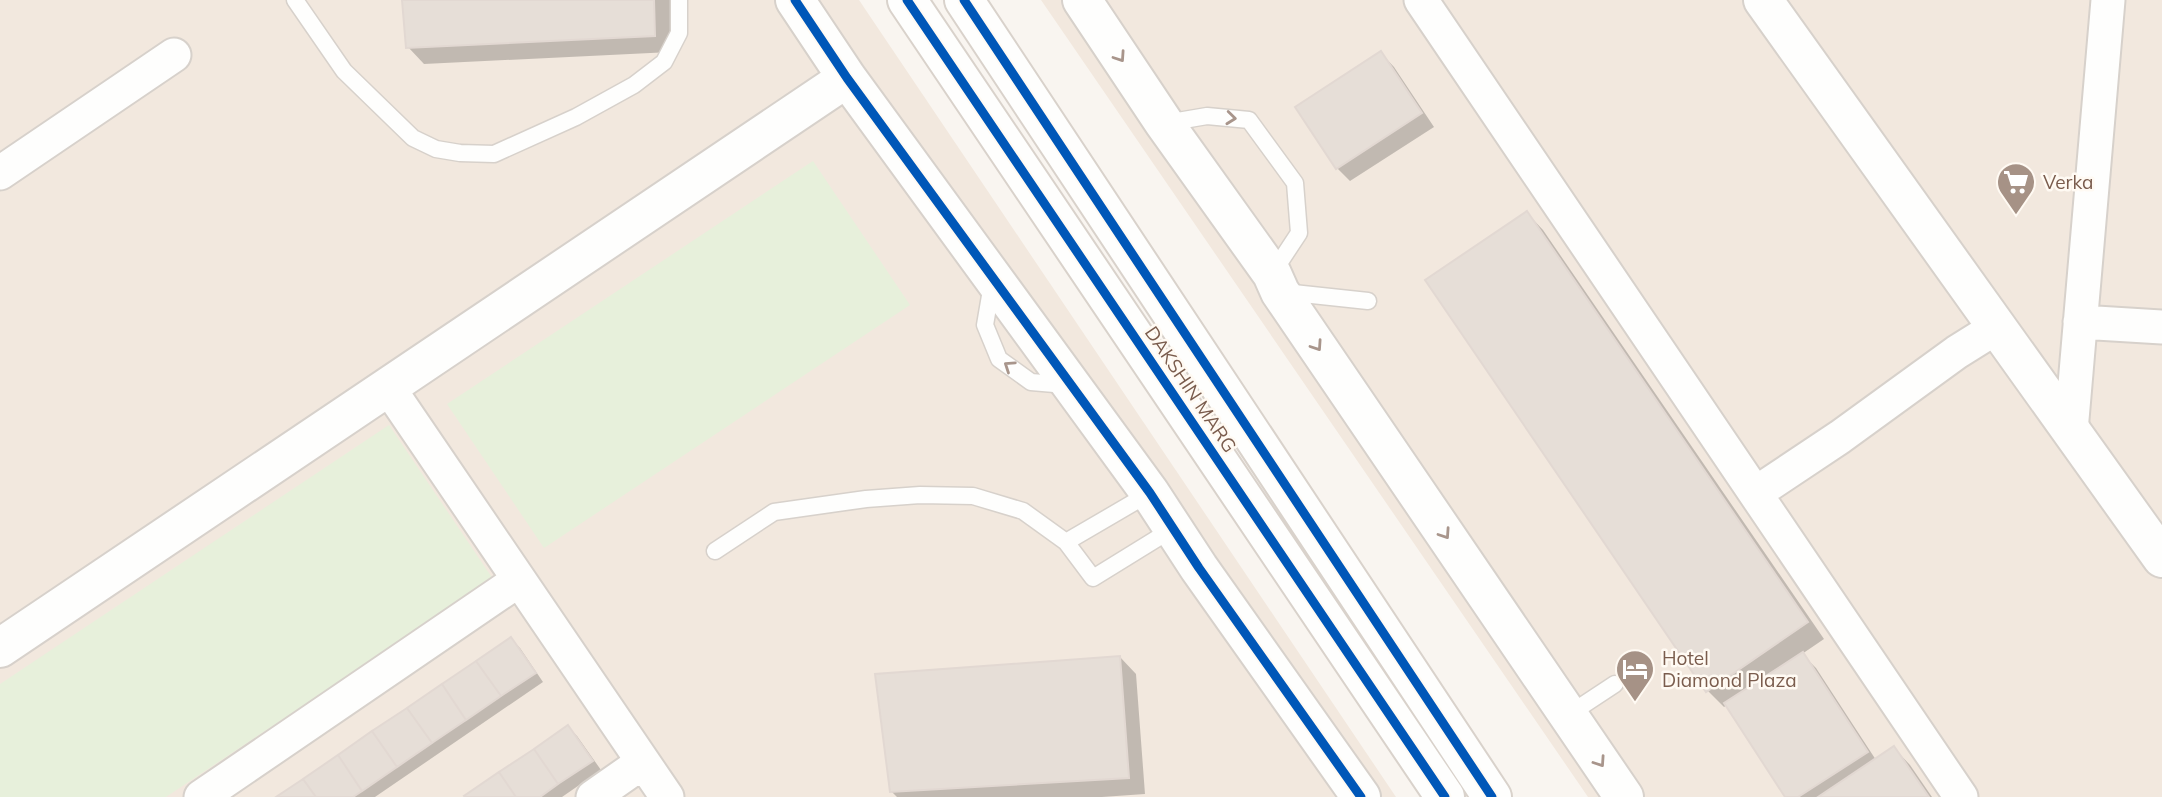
<svg xmlns="http://www.w3.org/2000/svg" width="2162" height="797" viewBox="0 0 2162 797" font-family="Mulish,sans-serif">
	<style>
		.residential { fill: #f2e8de }
		.green { fill: #e7f0db }
		.shadow { fill: #0003 }
		.building { fill: #e6ded7; stroke: #e2d8d2; stroke-width: 2 }
		.lines { fill: none; stroke-linecap: round; stroke-linejoin: round }
		.service-casing { stroke: #d7d1cb; stroke-width: 19 }
		.minor-casing { stroke: #d7d1cb; stroke-width: 37 }
		.tertiary-casing { stroke: #d7d1cb; stroke-width: 42 }
		.secondary-casing { stroke: #d9d2cb; stroke-width: 42 }
		.service { stroke: #fefefd; stroke-width: 16 }
		.minor { stroke: #fefefd; stroke-width: 33 }
		.tertiary { stroke: #fefefd; stroke-width: 38 }
		.secondary { stroke: #fefefd; stroke-width: 38 }
		.cycleway-casing { stroke: #fffaf3; stroke-width: 13 }
		.cycleway { stroke: #0057b8; stroke-width: 9 }
		.oneway { stroke: #a8958b }
		.labels { text-anchor: middle; stroke-width: 5; stroke-linejoin: round; paint-order: stroke }
		.poi-label { font-size: 19px; fill: #7a5c4d; stroke: #fffaf3; text-anchor: start }
		.street-label { font-size: 19px; fill: #7a5c4d; stroke: #fffaf3 }
	</style>
	<rect width="100%" height="100%" fill="#f9f5f0"/>
	<path class="residential" d="M 0,0 L 859,0 L 1396,797 L 0,797 Z
		M 1041,0 L 2162,0 L 2162,797 L 1588,797 Z"/>
	<path class="green" d="M 813,161 L 910,305 L 544,548 L 447,404 Z
		M 389,425 L 493,579 L 166,797 L 0,797 L 0,684 Z"/>
	<path class="shadow" d="M 404,0 L 670,0 L 671,52 L 424,64 L 408,47 Z
		M 1381,53 L 1394,67 L 1434,127 L 1350,181 L 1337,168 Z
		M 1527,213 L 1543,230 L 1824,639 L 1802,654 L 1816,668 L 1876,760 L 1894,748 L 1910,765 L 1932,797 L 1787,797 L 1727,705 L 1724,707 L 1707,690 Z
		M 511,639 L 520,648 L 543,682 L 375,797 L 279,797 Z
		M 1120,657 L 1136,674 L 1145,794 L 1102,797 L 897,797 L 892,792 Z
		M 568,727 L 577,736 L 601,770 L 562,797 L 465,797 Z"/>
	<path class="building" d="M 402,0 L 654,0 L 655,36 L 406,48 Z
		M 1381,51 L 1422,113 L 1336,169 L 1295,107 Z
		M 1527,211 L 1808,622 L 1706,692 L 1425,280 Z
		M 511,637 L 536,673 L 501,696 L 476,661 Z
		M 1803,652 L 1868,752 L 1798,797 L 1785,797 L 1724,703 Z
		M 1120,656 L 1129,778 L 890,792 L 875,674 Z
		M 476,661 L 501,696 L 466,720 L 442,684 Z
		M 442,684 L 466,720 L 432,743 L 407,708 Z
		M 407,708 L 432,743 L 397,767 L 372,731 Z
		M 568,725 L 593,761 L 558,784 L 534,749 Z
		M 372,731 L 397,767 L 362,791 L 338,755 Z
		M 1894,746 L 1929,797 L 1818,797 Z
		M 534,749 L 558,784 L 540,797 L 516,797 L 499,772 Z
		M 338,755 L 362,791 L 353,797 L 316,797 L 303,779 Z
		M 499,772 L 516,797 L 465,797 L 464,796 Z
		M 303,779 L 316,797 L 276,797 Z"/>
	<g class="lines">
		<defs>
			<path id="service" d="M 295,0 L 344,71 L 413,138 L 436,149 L 460,153 L 494,154 L 576,117 L 634,85 L 664,62 L 679,33 L 679,0
				M 1166,123 L 1207,116 L 1249,120 L 1295,183 L 1299,233 L 1272,274
				M 992,284 L 985,325 L 999,359 L 1031,382 L 1066,385
				M 1284,292 L 1368,301
				M 1066,542 L 1093,578 L 1174,528
				M 715,551 L 774,512 L 866,499 L 920,495 L 973,496 L 1023,511 L 1066,542 L 1150,493
				M 1568,715 L 1615,684"/>
			<path id="minor" d="M 1421,0 L 1961,797
				M 0,173 L 174,55
				M 2080,322 L 2162,327
				M 388,387 L 667,797
				M 2071,431 L 2108,0
				M 1756,493 L 1840,437 L 1957,352 L 1997,327
				M 201,797 L 519,580
				M 593,797 L 643,762"/>
			<path id="tertiary" d="M 795,0 L 847,78 L 1150,493 L 1199,568 L 1361,797
				M 1082,0 L 1164,123 L 1272,274 L 1280,292 L 1624,797
				M 1763,0 L 2162,558
				M 0,648 L 847,78"/>
			<path id="secondary" d="M 907,0 L 1445,797
				M 964,0 L 1492,797"/>
		</defs>
		<use href="#service" class="service-casing"/>
		<use href="#minor" class="minor-casing"/>
		<use href="#tertiary" class="tertiary-casing"/>
		<use href="#secondary" class="secondary-casing"/>
		<use href="#service" class="service"/>
		<use href="#minor" class="minor"/>
		<use href="#tertiary" class="tertiary"/>
		<use href="#secondary" class="secondary"/>
		<defs>
			<path id="cycleway" d="M 795,0 L 847,78 L 1150,493 L 1199,568 L 1361,797
				M 907,0 L 1445,797
				M 964,0 L 1492,797"/>
		</defs>
		<use href="#cycleway" class="cycleway-casing"/>
		<use href="#cycleway" class="cycleway"/>
	</g>
	<defs><path id="oneway-chevron" d="M-2-3.5L2.5 0L-2 3.5" fill="none" stroke-width="1.6" stroke-linecap="round" stroke-linejoin="round" transform="scale(1.75)"/></defs>
	<g class="oneway">
		<use href="#oneway-chevron" transform="translate(1120 57) rotate(56)"/>
		<use href="#oneway-chevron" transform="translate(1231 118) rotate(6)"/>
		<use href="#oneway-chevron" transform="translate(1317 346) rotate(56)"/>
		<use href="#oneway-chevron" transform="translate(1009 366) rotate(-146)"/>
		<use href="#oneway-chevron" transform="translate(1445 534) rotate(56)"/>
		<use href="#oneway-chevron" transform="translate(1600 762) rotate(56)"/>
	</g>
	<defs>
		<symbol id="supermarket-pin" viewBox="-11 -11 22 30"><path d="M0 17L-7.5 6A9.5 9.5 0 1 1 7.5 6Z" fill="#a69286" stroke="#fffaf3"/><path d="M-6-5.5h2.5l.6 2H6L4.5 2H-2.5L-4.4-4H-6ZM-1.5 3.2a1.3 1.3 0 1 0 .1 0ZM3 3.2a1.3 1.3 0 1 0 .1 0Z" fill="#fff"/></symbol>
		<symbol id="hotel-pin" viewBox="-11 -11 22 30"><path d="M0 17L-7.5 6A9.5 9.5 0 1 1 7.5 6Z" fill="#a69286" stroke="#fffaf3"/><path d="M-6-4.5h1.5V1H6V5H4.5V3h-9V5H-6ZM-4 0a1.8 1.8 0 1 1 3.6 0ZM.5 0V-2.5h3Q6-2.5 6 0Z" fill="#fff"/></symbol>
	</defs>
	<g fill-rule="evenodd">
		<use href="#supermarket-pin" x="1994" y="160" width="44" height="60"/>
		<use href="#hotel-pin" x="1613" y="647" width="44" height="60"/>
	</g>
	<g class="labels">
		<g class="poi-label">
			<text x="2043" y="189">Verka</text>
			<text x="1662" y="665">Hotel<tspan x="1662" dy="22">Diamond Plaza</tspan></text>
		</g>
		<g class="street-label">
			<text transform="translate(1191 389) rotate(56)" y="7">DAKSHIN MARG</text>
		</g>
	</g>
</svg>
